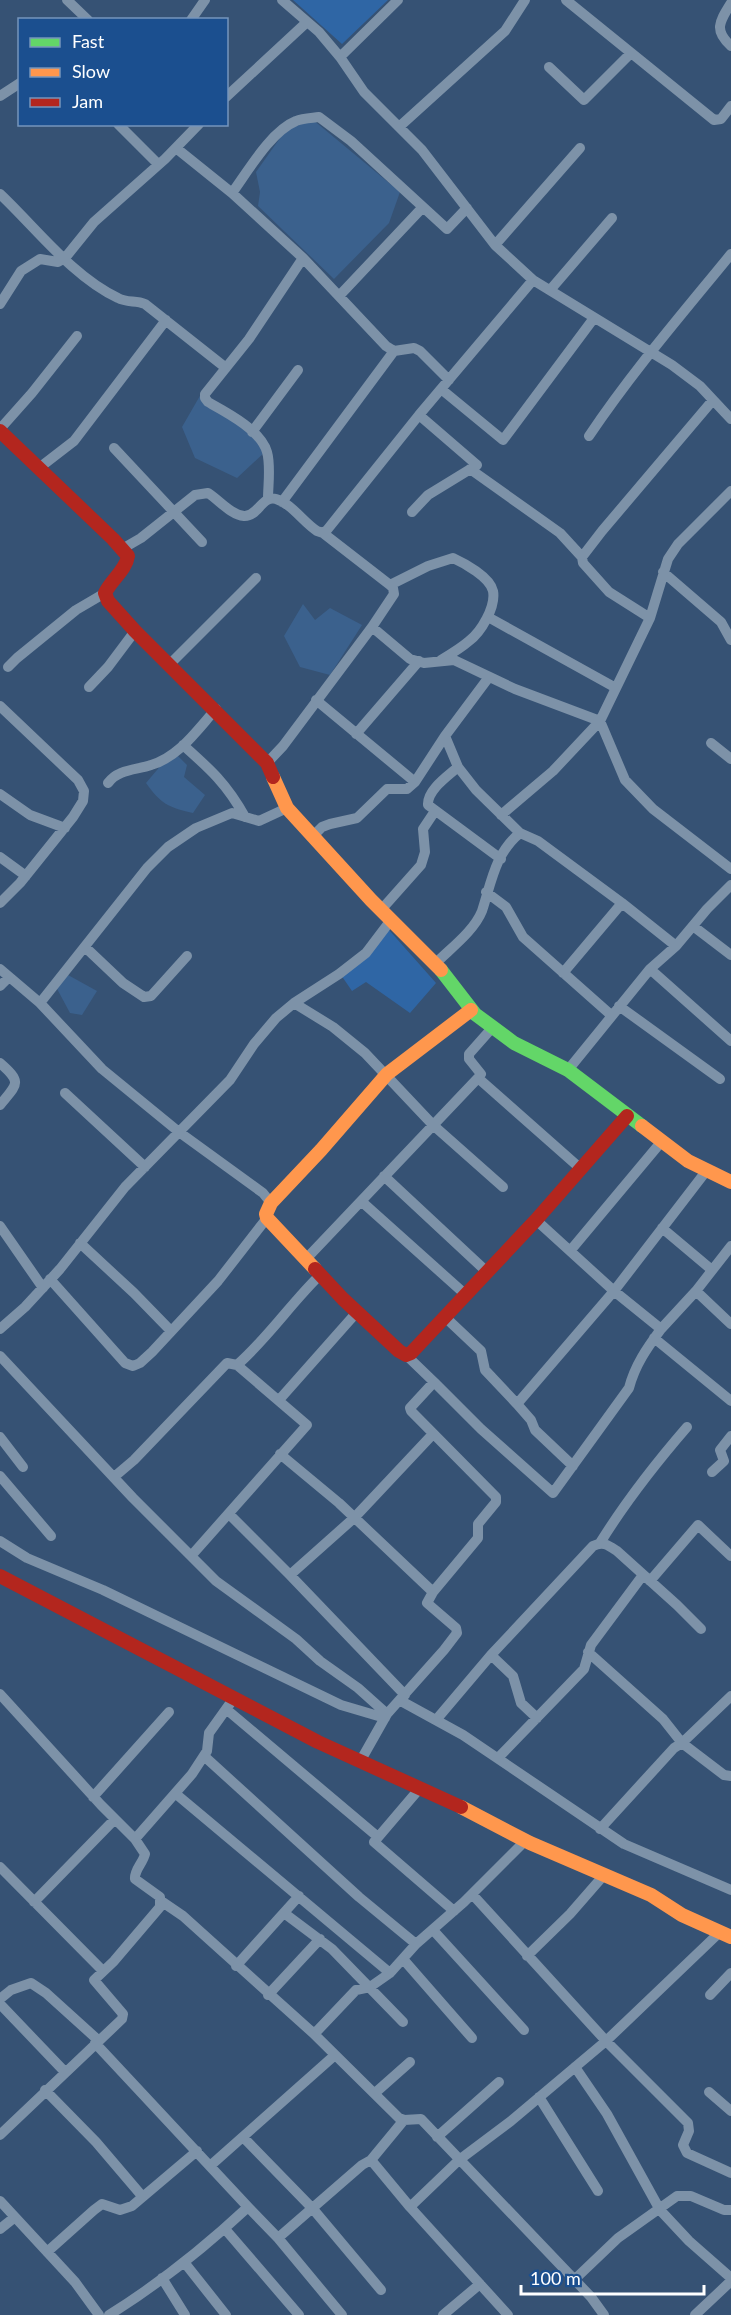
<svg xmlns="http://www.w3.org/2000/svg" width="731" height="2315" viewBox="0 0 731 2315" font-family="Lato,sans-serif">
	<style>
		.green { fill: #2f66a5 }
		.water { fill: #3b618d }
		.lines { fill: none; stroke-linecap: round; stroke-linejoin: round }
		.street { stroke: #7d92a8; stroke-width: 10 }
		.fast { stroke: #63d668; stroke-width: 14 }
		.slow { stroke: #ff974d; stroke-width: 14 }
		.jam { stroke: #b3261e; stroke-width: 14 }
	</style>
	<rect width="100%" height="100%" fill="#365274"/>
	<path class="green" d="M 293,0 L 388,0 L 342,44 Z
		M 389,930 L 436,983 L 410,1013 L 366,982 L 352,991 L 341,975 Z"/>
	<path class="water" d="M 312,119 L 400,192 L 389,223 L 334,279 L 258,206 L 260,192 L 256,172 L 285,131 Z
		M 201,394 L 248,424 L 266,451 L 237,478 L 195,458 L 182,427 Z
		M 303,604 L 315,620 L 330,608 L 362,625 L 330,675 L 300,667 L 284,636 Z
		M 173,751 L 187,765 L 184,777 L 205,795 L 193,813 C 169,808 160,803 146,783 Z
		M 68,975 L 97,991 L 82,1015 L 70,1013 L 55,985 Z"/>
	<g class="lines">
		<path class="street" d="M 67,0 L 88,20
			M 282,0 L 319,32 L 340,57 L 364,92 L 422,150 L 495,245 L 533,280 L 672,365 L 700,386 L 731,419
			M 566,0 L 714,120 L 721,119 L 731,106
			M 731,3 C 720,21 713,30 731,46
			M 191,20 L 205,0
			M 340,57 L 398,0
			M 549,67 L 584,100 L 631,53
			M 0,96 L 20,83
			M 226,97 L 307,22
			M 118,124 L 158,164
			M 399,127 L 505,31 L 525,0
			M 176,148 L 232,193 L 303,258 L 249,339 L 205,394 L 205,398 L 208,402 C 226,412 261,430 267,452 C 271,466 268,485 268,499
			M 232,193 C 248,171 271,131 296,121 C 303,118 312,118 319,117 L 351,141 L 423,207 L 340,295
			M 0,194 C 36,228 73,277 118,298 C 127,303 136,300 145,304 L 226,368
			M 423,207 L 447,229 L 467,208
			M 495,245 L 580,148
			M 303,258 L 386,346 L 394,351 L 414,348 L 420,351 L 449,380
			M 551,289 L 612,218
			M 0,304 L 21,271 L 40,259 L 58,262 L 65,258 L 94,222 L 165,159 L 199,124
			M 441,389 L 503,440 L 594,318
			M 0,429 L 32,393 L 77,336
			M 252,432 L 298,370
			M 589,436 C 632,372 682,314 731,254
			M 114,448 L 202,542
			M 39,468 L 74,441 L 166,320
			M 470,469 L 560,533 L 582,557
			M 282,502 L 394,351
			M 412,512 L 428,495 L 477,465 L 419,415
			M 122,549 L 141,538 L 195,495 L 208,493 C 219,500 231,515 244,516 C 258,517 262,495 276,499 C 292,504 303,522 317,531 L 323,533 L 327,530 L 419,415 L 533,280
			M 663,572 L 721,622 L 731,640
			M 390,585 L 428,566 L 453,558 C 464,563 490,577 493,591 C 496,607 481,632 469,641 C 461,648 451,654 441,660
			M 488,617 L 616,688
			M 650,618 L 609,592 L 583,563 L 582,557 L 602,531 L 713,400
			M 372,627 L 410,659 L 424,663 L 454,660 L 515,689 L 600,721 L 625,780 L 653,809 L 731,869
			M 170,664 L 256,578
			M 8,667 L 17,658 L 76,610 L 105,593
			M 89,687 L 108,667 L 135,631
			M 316,700 L 415,782
			M 0,706 L 78,780 L 84,791 L 83,801 L 73,817 L 20,883 L 0,903
			M 356,734 L 419,661
			M 445,736 L 458,767 L 476,790 L 520,833
			M 711,743 L 731,759
			M 183,745 C 210,769 227,784 245,817
			M 267,763 L 283,746 L 372,627 L 394,594 L 393,588 L 390,585 L 323,533
			M 458,767 C 448,776 427,790 428,805 L 501,859
			M 108,783 C 118,769 137,770 151,765 C 179,757 197,730 216,709
			M 0,794 L 30,815 L 65,828
			M 501,815 L 553,771 L 600,721 L 650,618 L 668,559 L 678,544 L 731,491
			M 313,836 L 322,827 L 330,824 L 357,818 L 387,789 L 407,789 L 415,782 L 445,736 L 489,677
			M 0,857 L 26,876
			M 486,892 L 506,907 L 523,937 L 611,1015
			M 381,910 L 421,865 L 425,852 L 423,829 L 435,811
			M 693,926 L 731,955
			M 85,947 L 123,983 L 144,997 L 151,996 L 187,956
			M 436,963 C 451,948 474,931 482,911 C 491,884 495,853 520,833 L 538,841 L 622,903 L 676,946
			M 0,969 L 40,1003 L 102,1069 L 179,1132 L 263,1193 L 271,1203
			M 650,969 L 731,1041
			M 563,973 L 622,903
			M 0,986 L 9,977
			M 40,1003 L 147,868 L 168,847 L 196,828 L 232,813 L 259,821 L 287,808
			M 294,1003 L 333,1027 L 365,1053 L 433,1125 L 503,1187
			M 619,1006 L 720,1079
			M 0,1063 C 23,1083 17,1084 0,1105
			M 568,1070 L 650,969 L 676,946 L 707,909 L 731,885
			M 478,1078 L 581,1169
			M 65,1093 L 145,1167
			M 384,1176 L 487,1272
			M 361,1201 L 466,1295
			M 536,1220 L 614,1291 L 661,1329 L 696,1291 L 731,1246
			M 0,1226 L 43,1288
			M 662,1228 L 712,1270
			M 80,1243 L 134,1293 L 171,1331
			M 570,1251 L 662,1141
			M 306,1259 L 478,1078 L 481,1074 L 469,1059 L 469,1054 L 492,1028
			M 50,1279 L 125,1363 L 133,1366 L 140,1363 L 152,1352 L 218,1281 L 267,1218
			M 696,1291 L 731,1324
			M 445,1317 L 481,1351 L 485,1370 L 517,1404 L 531,1420 L 535,1430 L 573,1466
			M 0,1329 L 25,1307 L 60,1269 L 125,1187 L 230,1080 L 254,1044 L 276,1018 L 294,1003 L 339,974 L 366,953 L 391,920
			M 654,1338 L 731,1401
			M 0,1356 L 133,1498 L 216,1581 L 296,1639 L 320,1661 L 358,1688 L 387,1714 L 361,1760
			M 434,1382 L 481,1429 L 553,1493 L 629,1388 C 635,1365 647,1348 661,1329
			M 279,1400 L 357,1312
			M 517,1404 L 614,1291 L 707,1170
			M 0,1437 L 23,1467
			M 280,1454 L 339,1503 L 433,1592
			M 712,1472 L 724,1461 L 720,1450 L 731,1436
			M 0,1476 L 51,1536
			M 114,1477 L 134,1460 L 227,1363 L 237,1365 C 268,1338 291,1303 321,1274
			M 229,1514 L 290,1575 L 354,1518 L 432,1435
			M 0,1541 L 27,1558 L 103,1590 L 341,1705 L 385,1718
			M 600,1543 C 626,1501 655,1464 687,1427
			M 191,1556 L 307,1425 L 237,1365
			M 290,1575 L 405,1695
			M 650,1581 L 698,1525 L 731,1556
			M 588,1652 L 663,1719 L 682,1743 L 731,1696
			M 491,1655 L 513,1676 L 521,1703 L 537,1718
			M 0,1694 L 101,1805 L 135,1839
			M 401,1701 L 463,1735 L 624,1844 L 731,1890
			M 226,1709 L 378,1837
			M 387,1714 L 444,1650 L 457,1633 L 456,1628 L 427,1603 L 433,1592 L 478,1538 L 478,1524 L 496,1502 L 496,1497 L 411,1411 L 410,1408 L 434,1382 L 406,1355
			M 436,1720 L 491,1655 L 593,1546 C 603,1541 608,1545 617,1551 L 677,1605 L 701,1629
			M 204,1756 L 359,1897 L 416,1944
			M 498,1758 L 584,1669 L 591,1645 L 643,1575
			M 420,1788 L 374,1842 L 454,1911
			M 176,1794 L 390,1973
			M 93,1797 L 169,1712
			M 600,1829 L 674,1748 L 682,1743 L 724,1775 L 731,1776
			M 0,1867 L 103,1971
			M 472,1894 L 606,2041 L 688,2123 L 689,2131 L 683,2145 L 687,2153 L 731,2173
			M 161,1901 L 183,1916 L 313,2033 L 318,2030 L 356,1990 L 370,1987 L 390,1973 L 416,1944 L 464,1902 L 526,1840
			M 34,1902 L 114,1820
			M 284,1913 L 332,1949 L 403,2022
			M 433,1930 L 524,2030
			M 527,1956 L 570,1914 L 604,1875
			M 403,1959 L 472,2038
			M 236,1966 L 299,1896
			M 268,1995 L 320,1939
			M 710,1995 L 731,1973
			M 0,1999 L 11,1990 L 31,1983 L 46,1993 L 98,2040
			M 0,2004 L 65,2072
			M 313,2033 L 399,2118 L 404,2120 L 421,2119 L 591,2297 L 604,2315
			M 95,2043 L 248,2207 C 205,2247 159,2284 109,2315
			M 575,2067 L 607,2114 L 660,2210 L 689,2241 L 731,2278
			M 45,2090 L 96,2142 L 142,2196
			M 709,2092 L 731,2111
			M 375,2093 L 410,2062
			M 539,2097 L 598,2191
			M 0,2135 L 122,2019 L 123,2014 L 94,1980 L 114,1961 L 160,1907 L 160,1897 L 135,1879 C 134,1870 143,1863 145,1854 L 135,1839 L 192,1774 L 207,1751 L 209,1733 L 234,1698
			M 243,2137 L 313,2209 L 381,2290
			M 437,2137 L 499,2082
			M 371,2160 L 410,2207
			M 210,2166 L 335,2055
			M 0,2201 L 75,2282 L 99,2315
			M 248,2207 L 278,2238 L 342,2315
			M 0,2229 L 15,2217
			M 225,2229 L 299,2315
			M 278,2238 L 362,2165 L 371,2160 L 404,2120
			M 47,2252 L 94,2210 L 102,2204 L 120,2210 L 132,2206 L 197,2151
			M 184,2262 L 226,2315
			M 162,2278 L 185,2315
			M 574,2280 L 618,2238 L 677,2196 L 691,2196 L 724,2210 L 731,2210
			M 443,2315 L 480,2284
			M 508,2315 L 410,2207 L 459,2160 L 511,2121 L 606,2041 L 720,1932
			M 695,2315 L 731,2281"/>
		<path class="fast" d="M 441,970 L 475,1014 L 514,1043 L 568,1070 L 642,1126"/>
		<path class="slow" d="M 273,777 L 287,808 L 371,900 L 441,970
			M 642,1126 L 688,1161 L 731,1182
			M 315,1269 L 267,1218 L 266,1214 L 271,1203 L 321,1150 L 387,1074 L 471,1010
			M 461,1807 L 530,1843 L 651,1895 L 682,1915 L 731,1937"/>
		<path class="jam" d="M 0,431 L 113,539 L 128,556 C 126,570 111,580 105,593 L 108,601 L 135,631 L 267,763 L 273,777
			M 315,1269 L 343,1299 L 399,1351 L 406,1355 L 411,1353 L 536,1220 L 627,1116
			M 0,1576 L 318,1742 L 461,1807"/>
	</g>
	<rect x="18" y="18" width="210" height="108" fill="#1b4f8f" stroke="#7695bc" stroke-width="1.5"/>
	<rect x="30" y="38" width="30" height="9" fill="#63d668" stroke="#7695bc" stroke-width="1.5"/>
	<text x="72" y="48" font-size="18" fill="#ffffff">Fast</text>
	<rect x="30" y="68" width="30" height="9" fill="#ff974d" stroke="#7695bc" stroke-width="1.5"/>
	<text x="72" y="78" font-size="18" fill="#ffffff">Slow</text>
	<rect x="30" y="98" width="30" height="9" fill="#b3261e" stroke="#7695bc" stroke-width="1.5"/>
	<text x="72" y="108" font-size="18" fill="#ffffff">Jam</text>
	<path d="M521 2285v9h183v-9" fill="none" stroke="#ffffff" stroke-width="3"/>
	<text x="530" y="2285" font-size="18" fill="#ffffff" stroke="#1b4f8f" stroke-width="4.5" paint-order="stroke">100 m</text>
</svg>
